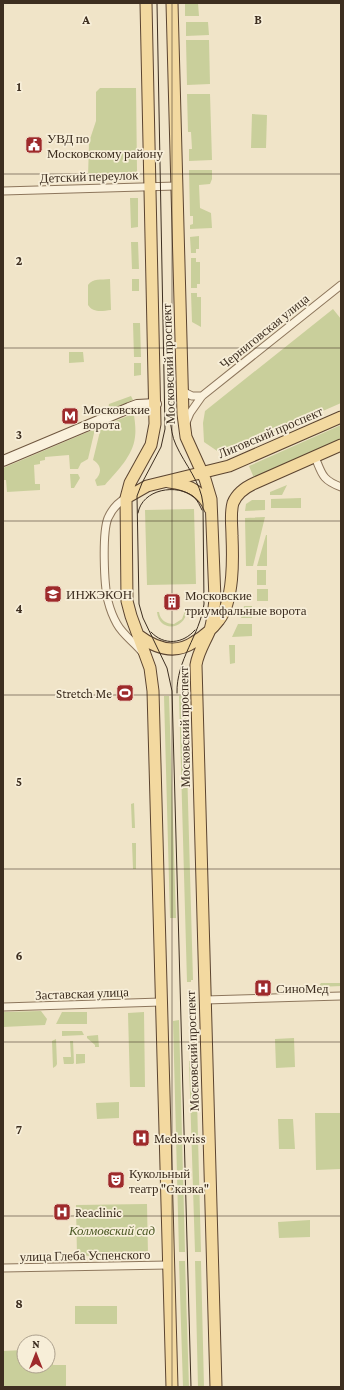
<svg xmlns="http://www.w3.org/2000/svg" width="344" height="1390" viewBox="0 0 344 1390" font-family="'Crimson Pro',serif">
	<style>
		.green { fill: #c9cf9b }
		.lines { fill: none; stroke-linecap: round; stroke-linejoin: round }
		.street-casing { stroke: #8d765c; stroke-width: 9 }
		.secondary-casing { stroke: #6f573f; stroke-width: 12 }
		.primary-casing { stroke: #5b4430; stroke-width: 13 }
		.street { stroke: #faf1dc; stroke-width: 7 }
		.secondary { stroke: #faf1dc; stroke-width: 10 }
		.primary { stroke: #f3d9a0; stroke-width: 11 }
		.tram { stroke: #3d2e20; stroke-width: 1 }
		.grid { fill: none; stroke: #3d2e20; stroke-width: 1; stroke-opacity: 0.55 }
		.labels { text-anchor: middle; stroke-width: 3.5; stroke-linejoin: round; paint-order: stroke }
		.poi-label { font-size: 13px; fill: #3d2e20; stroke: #f7eed8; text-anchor: start }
		.street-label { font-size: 13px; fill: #3d2e20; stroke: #f7eed8 }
		.park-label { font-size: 13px; font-style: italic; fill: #4d5a26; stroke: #f7eed8 }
		.grid-label { font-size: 13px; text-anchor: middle; font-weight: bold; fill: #3d2e20; stroke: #f7eed8; stroke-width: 3.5; stroke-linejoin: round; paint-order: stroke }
	</style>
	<rect width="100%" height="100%" fill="#f0e4c8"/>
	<path class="green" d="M 185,3 L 198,3 L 199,16 L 185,16 Z
		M 186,22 L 208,22 L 209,35 L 186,36 Z
		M 186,40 L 209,40 L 210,84 L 187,85 Z
		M 100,88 L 136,88 L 137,171 L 133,177 L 88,178 L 89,142 L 96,121 L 96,92 Z
		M 187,94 L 210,94 L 212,160 L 189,161 L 189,149 L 192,149 L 191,132 L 188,132 Z
		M 252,114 L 267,115 L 266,148 L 251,148 Z
		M 189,170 L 212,170 L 212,179 L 210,184 L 199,185 L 200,208 L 211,213 L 212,228 L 190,229 L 190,225 L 193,224 L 193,216 L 190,216 Z
		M 130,198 L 138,198 L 138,227 L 131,228 Z
		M 199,236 L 199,249 L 196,249 L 196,253 L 191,253 L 190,237 Z
		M 131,242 L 138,242 L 139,269 L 132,269 Z
		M 191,258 L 196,258 L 196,262 L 200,262 L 200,284 L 197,284 L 197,288 L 191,288 Z
		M 110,279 L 111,310 C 102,311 93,313 88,305 L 88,285 C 93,278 101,280 110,279 Z
		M 132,279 L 139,279 L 139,291 L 132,291 Z
		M 191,293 L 197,293 L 197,297 L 201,297 L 201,327 L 192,322 Z
		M 333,309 L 341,319 L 341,403 L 223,455 L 204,442 L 203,423 L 205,411 Z
		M 133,323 L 140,323 L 141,357 L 134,357 Z
		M 69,352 L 83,352 L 84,362 L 69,363 Z
		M 134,363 L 141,363 L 141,375 L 134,376 Z
		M 131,396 L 133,400 L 108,411 L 109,404 Z
		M 130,415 L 134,415 C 135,422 136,430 135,437 C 133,456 117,471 105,485 L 97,486 L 95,480 C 102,474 102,465 93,460 L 101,427 Z
		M 341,425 L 341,440 L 254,478 L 249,466 Z
		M 95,429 L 88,459 L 81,463 L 78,469 L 70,469 L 69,455 L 45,457 L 45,460 L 40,461 L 40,464 L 34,465 L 35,484 L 40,484 L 40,490 L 7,492 L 6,480 L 3,480 L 3,468 Z
		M 70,474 L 78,474 L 80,478 L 74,488 L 71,488 Z
		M 287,485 L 282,495 L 270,495 L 270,492 Z
		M 301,498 L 301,508 L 271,508 L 271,499 Z
		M 252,500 L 265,500 L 265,510 L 245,511 L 246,504 Z
		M 194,509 L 196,584 L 147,585 L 145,510 Z
		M 265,517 L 253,566 L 246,566 L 245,518 Z
		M 266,535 L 267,535 L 267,566 L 257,566 Z
		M 257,570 L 266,570 L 266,585 L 257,585 Z
		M 257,589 L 268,589 L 268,601 L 257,601 Z
		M 244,606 L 252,606 L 252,618 L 241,618 Z
		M 185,611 L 187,611 C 184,631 159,632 157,612 L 159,612 C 160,620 166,624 174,624 L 182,619 Z
		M 238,624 L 252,624 L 252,636 L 232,637 Z
		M 229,645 L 235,645 L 235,663 L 230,664 Z
		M 164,696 L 169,696 L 176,918 L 170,918 Z
		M 179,696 L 185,696 L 193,980 L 191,980 L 191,982 L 187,982 Z
		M 134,803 L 135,828 L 132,828 L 131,804 Z
		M 132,843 L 136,843 L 136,869 L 133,869 Z
		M 321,983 L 341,983 L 341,986 L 318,987 Z
		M 41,1011 L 47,1019 L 45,1025 L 3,1027 L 3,1012 Z
		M 62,1012 L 87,1012 L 87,1024 L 56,1024 Z
		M 144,1012 L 145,1087 L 130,1087 L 128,1013 Z
		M 179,1020 L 185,1252 L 179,1252 L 173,1021 Z
		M 62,1031 L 82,1031 L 84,1035 L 62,1036 Z
		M 98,1035 L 99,1047 L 95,1047 L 95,1045 L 87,1038 L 87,1036 Z
		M 294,1038 L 295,1067 L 276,1068 L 275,1039 Z
		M 56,1039 L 57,1064 L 56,1066 L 53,1068 L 52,1041 Z
		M 70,1041 L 73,1041 L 74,1063 L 73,1064 L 64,1064 L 63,1057 L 71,1057 Z
		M 76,1054 L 85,1054 L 85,1063 L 76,1064 Z
		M 189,1061 L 196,1061 L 201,1252 L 195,1252 Z
		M 119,1102 L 119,1118 L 97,1119 L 96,1103 Z
		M 315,1113 L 340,1113 L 341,1169 L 316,1170 Z
		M 278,1119 L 293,1119 L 295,1149 L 279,1149 Z
		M 147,1204 L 148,1255 L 77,1256 L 76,1205 Z
		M 310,1220 L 310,1237 L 279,1238 L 278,1222 Z
		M 179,1261 L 185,1261 L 189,1387 L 183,1387 Z
		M 195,1261 L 201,1261 L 204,1387 L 198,1387 Z
		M 75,1306 L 117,1306 L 117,1324 L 75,1324 Z
		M 24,1350 L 24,1366 L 48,1366 L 48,1356 L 53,1358 L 53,1365 L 66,1365 L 66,1387 L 3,1387 L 3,1351 Z"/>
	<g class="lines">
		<defs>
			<path id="street" d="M 3,191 L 176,186
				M 182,391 L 192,396 L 202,396
				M 185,425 L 190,413 L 202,396 L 341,285
				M 315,457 C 322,474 322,480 341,487
				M 126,498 C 117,503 112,509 108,518 C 102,533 104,585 108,601 C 110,609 113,617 117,624 C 123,635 134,642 142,652
				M 205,1000 L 341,996
				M 3,1007 L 161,1002
				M 3,1268 L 168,1265"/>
			<path id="secondary" d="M 3,461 L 129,408 L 137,405 L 156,404"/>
			<path id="primary" d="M 146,3 L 155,424 L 151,445 L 130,483 L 126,498 L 127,601 L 131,616 L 150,668 L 153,691 L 172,1387
				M 172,3 L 183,414 L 186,437 L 205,479 L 211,499 L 215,599 C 214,609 213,620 210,630 C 205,642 198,652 196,665 L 216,1387
				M 169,482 C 187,484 203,491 210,509
				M 126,498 L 147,486 L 229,466 L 341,417
				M 138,635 C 155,648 175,655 194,642 C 203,637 213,628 219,620 C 234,601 233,559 232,536 C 232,526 230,513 233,503 C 237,493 246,487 255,483 L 341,445"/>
		</defs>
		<use href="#street" class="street-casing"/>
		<use href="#secondary" class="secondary-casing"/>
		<use href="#primary" class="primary-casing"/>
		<use href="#street" class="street"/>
		<use href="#secondary" class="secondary"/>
		<use href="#primary" class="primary"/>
		<path class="tram" d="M 157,3 L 165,429 L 161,447 L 142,483 L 137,496 L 139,604 L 143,618 L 167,668 L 172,691 L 191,1387
			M 170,418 C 171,427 172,437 176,445 C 185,465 201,482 203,504 L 204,604 C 200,635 176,660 177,693
			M 138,513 C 142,489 177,483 194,497 C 198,501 200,506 202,510
			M 151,632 C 164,646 183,644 195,630"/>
	</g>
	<path class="grid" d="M 172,3 L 172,1387M 3,174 L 341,174M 3,348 L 341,348M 3,521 L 341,521M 3,695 L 341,695M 3,869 L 341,869M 3,1042 L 341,1042M 3,1216 L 341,1216"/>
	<defs>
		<symbol id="civic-square" viewBox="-11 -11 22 22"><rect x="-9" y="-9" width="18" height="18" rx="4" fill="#9e2a2b" stroke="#f7eed8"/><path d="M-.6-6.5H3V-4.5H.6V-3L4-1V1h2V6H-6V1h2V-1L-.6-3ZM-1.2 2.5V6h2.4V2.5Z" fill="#fff"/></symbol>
		<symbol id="metro-square" viewBox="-11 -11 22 22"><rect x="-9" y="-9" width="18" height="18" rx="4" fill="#9e2a2b" stroke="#f7eed8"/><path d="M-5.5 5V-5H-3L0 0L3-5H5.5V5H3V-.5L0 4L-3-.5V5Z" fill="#fff"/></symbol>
		<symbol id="university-square" viewBox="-11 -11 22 22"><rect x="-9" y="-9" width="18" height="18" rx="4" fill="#9e2a2b" stroke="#f7eed8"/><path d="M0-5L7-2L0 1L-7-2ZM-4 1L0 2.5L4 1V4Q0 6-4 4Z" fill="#fff"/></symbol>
		<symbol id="building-square" viewBox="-11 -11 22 22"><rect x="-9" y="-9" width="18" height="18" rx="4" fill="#9e2a2b" stroke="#f7eed8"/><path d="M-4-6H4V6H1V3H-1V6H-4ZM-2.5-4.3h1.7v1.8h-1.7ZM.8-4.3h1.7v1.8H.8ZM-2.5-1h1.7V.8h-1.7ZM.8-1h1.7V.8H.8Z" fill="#fff"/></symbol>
		<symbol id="stadium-square" viewBox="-11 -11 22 22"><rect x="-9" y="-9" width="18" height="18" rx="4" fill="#9e2a2b" stroke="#f7eed8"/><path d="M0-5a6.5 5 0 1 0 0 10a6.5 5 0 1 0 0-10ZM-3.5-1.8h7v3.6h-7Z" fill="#fff"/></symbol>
		<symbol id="hospital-square" viewBox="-11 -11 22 22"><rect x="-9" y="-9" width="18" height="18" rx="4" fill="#9e2a2b" stroke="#f7eed8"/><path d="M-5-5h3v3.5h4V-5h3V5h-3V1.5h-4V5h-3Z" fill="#fff"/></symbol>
		<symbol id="theatre-square" viewBox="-11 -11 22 22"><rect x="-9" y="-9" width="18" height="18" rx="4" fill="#9e2a2b" stroke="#f7eed8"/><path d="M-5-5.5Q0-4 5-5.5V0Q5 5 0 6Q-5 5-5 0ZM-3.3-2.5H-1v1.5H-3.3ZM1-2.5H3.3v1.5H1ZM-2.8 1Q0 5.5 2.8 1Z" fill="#fff"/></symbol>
	</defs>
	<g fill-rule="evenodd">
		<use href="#civic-square" x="24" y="135" width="20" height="20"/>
		<use href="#metro-square" x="60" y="406" width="20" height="20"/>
		<use href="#university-square" x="43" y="584" width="20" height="20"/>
		<use href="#building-square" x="162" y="592" width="20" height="20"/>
		<use href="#stadium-square" x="115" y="683" width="20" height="20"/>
		<use href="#hospital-square" x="253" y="978" width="20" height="20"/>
		<use href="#hospital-square" x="131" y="1128" width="20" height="20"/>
		<use href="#theatre-square" x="106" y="1170" width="20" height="20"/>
		<use href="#hospital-square" x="52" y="1202" width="20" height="20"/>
	</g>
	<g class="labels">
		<g class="poi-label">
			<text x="47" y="143">УВД по<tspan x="47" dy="15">Московскому району</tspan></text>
			<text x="83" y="414">Московские<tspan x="83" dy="15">ворота</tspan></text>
			<text x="66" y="599">ИНЖЭКОН</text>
			<text x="185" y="600">Московские<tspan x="185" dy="15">триумфальные ворота</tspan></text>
			<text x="112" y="698" text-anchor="end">Stretch Me</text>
			<text x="276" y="993">СиноМед</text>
			<text x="154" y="1143">Medswiss</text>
			<text x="129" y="1178">Кукольный<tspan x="129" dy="15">театр "Сказка"</tspan></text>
			<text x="75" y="1217">Reaclinic</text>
		</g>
		<g class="street-label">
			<text transform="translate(89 176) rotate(-2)" y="5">Детский переулок</text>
			<text transform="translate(264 331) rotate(-39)" y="5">Черниговская улица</text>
			<text transform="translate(168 364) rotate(-92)" y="5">Московский проспект</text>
			<text transform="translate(270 432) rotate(-23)" y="5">Лиговский проспект</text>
			<text transform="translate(184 727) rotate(-91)" y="5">Московский проспект</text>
			<text transform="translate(82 993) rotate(-2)" y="5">Заставская улица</text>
			<text transform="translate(192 1051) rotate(-92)" y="5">Московский проспект</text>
			<text transform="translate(85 1255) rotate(-1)" y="5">улица Глеба Успенского</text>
		</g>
		<g class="park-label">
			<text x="112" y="1235">Колмовский сад</text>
		</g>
	</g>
	<g class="grid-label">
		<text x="86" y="24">A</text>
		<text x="258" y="24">B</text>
		<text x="19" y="91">1</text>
		<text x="19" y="265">2</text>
		<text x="19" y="439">3</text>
		<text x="19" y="613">4</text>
		<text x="19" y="786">5</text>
		<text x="19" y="960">6</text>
		<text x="19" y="1134">7</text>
		<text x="19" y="1308">8</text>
	</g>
	<rect width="344" height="1390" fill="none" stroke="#3d2e20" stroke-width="8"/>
	<g transform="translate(36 1354)"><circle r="19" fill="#f7eed8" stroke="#ada18e"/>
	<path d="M0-3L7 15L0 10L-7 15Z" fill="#9e2a2b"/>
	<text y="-6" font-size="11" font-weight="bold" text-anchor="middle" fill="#3d2e20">N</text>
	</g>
</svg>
